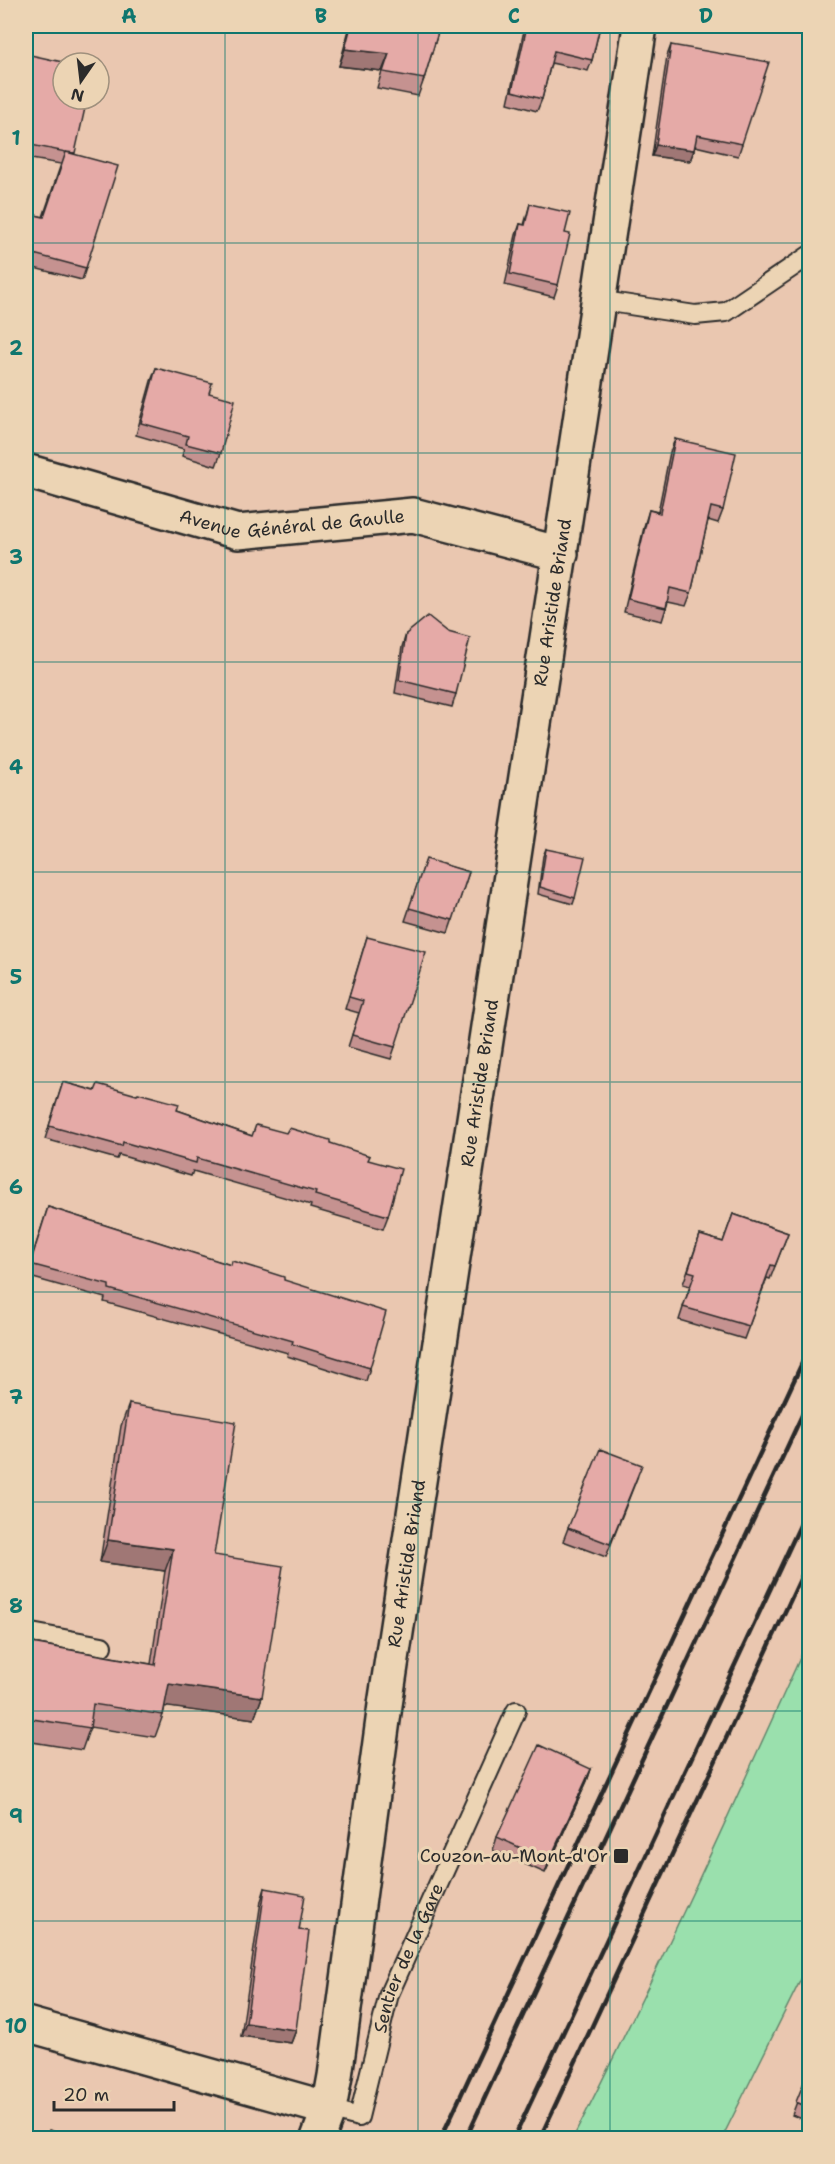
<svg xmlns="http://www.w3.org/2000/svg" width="835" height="2164" viewBox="0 0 835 2164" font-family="'Shantell Sans',sans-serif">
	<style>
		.green { fill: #9ae0ad; stroke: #62866c; stroke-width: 1.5 }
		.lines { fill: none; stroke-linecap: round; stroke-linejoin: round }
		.service-casing { stroke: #2b2b2b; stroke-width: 22 }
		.minor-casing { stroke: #2b2b2b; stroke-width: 38 }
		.tertiary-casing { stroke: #2b2b2b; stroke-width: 38 }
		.service { stroke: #ecd4b4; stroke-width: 18 }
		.minor { stroke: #ecd4b4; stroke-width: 33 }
		.tertiary { stroke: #ecd4b4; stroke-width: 33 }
		.rail { stroke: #2b2b2b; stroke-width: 4.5 }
		.wall { fill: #c59290; stroke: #2b2b2b; stroke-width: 1.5 }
		.shaded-wall { fill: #a07775; stroke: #2b2b2b; stroke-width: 1.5 }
		.building { fill: #e5aaa7; stroke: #2b2b2b; stroke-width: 1.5 }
		.grid { fill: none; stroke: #0f766e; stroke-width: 1.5; stroke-opacity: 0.55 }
		.poi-dot { fill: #2b2b2b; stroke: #ecd4b4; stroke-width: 2 }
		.labels { text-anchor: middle; stroke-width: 6; stroke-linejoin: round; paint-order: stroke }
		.street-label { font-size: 18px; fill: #2b2b2b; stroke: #ecd4b4 }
		.poi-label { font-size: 18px; fill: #2b2b2b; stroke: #ecd4b4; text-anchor: end }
		.neatline { fill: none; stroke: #0f766e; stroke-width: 2 }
		.grid-label { font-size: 20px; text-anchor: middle; font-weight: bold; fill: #0f766e }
	</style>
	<rect width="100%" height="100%" fill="#eac7b0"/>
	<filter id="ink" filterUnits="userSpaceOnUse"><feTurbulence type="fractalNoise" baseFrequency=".0167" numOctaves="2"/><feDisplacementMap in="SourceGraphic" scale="12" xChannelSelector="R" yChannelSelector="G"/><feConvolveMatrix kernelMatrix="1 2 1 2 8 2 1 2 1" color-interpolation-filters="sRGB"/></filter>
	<g filter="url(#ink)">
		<path class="green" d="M 809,1638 L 809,1963 L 722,2138 L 573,2138 C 657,1974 733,1806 809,1638 Z"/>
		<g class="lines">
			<defs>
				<g id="service">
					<path d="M 597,300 L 695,315 L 726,312 L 810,255"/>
					<path d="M 26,1632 L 102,1646"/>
					<path id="s1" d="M 329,2109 L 359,2117 L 389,1994 L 516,1711"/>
				</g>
				<g id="minor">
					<path id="s2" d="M 26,471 L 238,532 L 413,515 L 561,554"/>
					<path d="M 26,2024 L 329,2109"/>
				</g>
				<g id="tertiary">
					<path id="s3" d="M 318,2138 L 329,2109 L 335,2076 L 385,1705 L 640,26"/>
				</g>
			</defs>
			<use href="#service" class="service-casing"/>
			<use href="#minor" class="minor-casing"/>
			<use href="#tertiary" class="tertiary-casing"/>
			<use href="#service" class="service"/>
			<use href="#minor" class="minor"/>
			<use href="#tertiary" class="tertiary"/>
			<path class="rail" d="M 441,2138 L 810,1346
				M 466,2138 L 810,1398
				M 514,2138 L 810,1504
				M 540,2138 L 810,1558"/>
		</g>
		<path class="wall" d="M 350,26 L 440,26 L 424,79 L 418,96 L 377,88 L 382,71 L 339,66 Z
			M 525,26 L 600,26 L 592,60 L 588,71 L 551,63 L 542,99 L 537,111 L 508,103 Z
			M 671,45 L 742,144 L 738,156 L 695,146 L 690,161 L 652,156 L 667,56 Z
			M 26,54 L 74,154 L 86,268 L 82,280 L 26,266 L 26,213 L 43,217 L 61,164 L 26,158 Z
			M 530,204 L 565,233 L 558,285 L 554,297 L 505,285 L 516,235 L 520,224 L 524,225 Z
			M 156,368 L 221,453 L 216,466 L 182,456 L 184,449 L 136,435 L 151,381 Z
			M 675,439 L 723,510 L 718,523 L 708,520 L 691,593 L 686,606 L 668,602 L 662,621 L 624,612 L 645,523 L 649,510 L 658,512 L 670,452 Z
			M 448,632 L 456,694 L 452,707 L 395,693 L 402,647 L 406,634 Z
			M 546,849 L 575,898 L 573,904 L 538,894 L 543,856 Z
			M 426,860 L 469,872 L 448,933 L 405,921 Z
			M 367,937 L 395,1047 L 391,1059 L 348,1047 L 359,1013 L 345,1009 Z
			M 63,1082 L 95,1091 L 177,1110 L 252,1136 L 286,1133 L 330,1143 L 368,1161 L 388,1216 L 383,1229 L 310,1208 L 311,1205 L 193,1171 L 191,1176 L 119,1155 L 117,1159 L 45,1139 Z
			M 48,1207 L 230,1265 L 284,1280 L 370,1368 L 366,1381 L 287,1356 L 288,1353 L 104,1302 L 105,1298 L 26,1276 Z
			M 733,1214 L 788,1233 L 770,1279 L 767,1278 L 744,1339 L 679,1320 L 690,1286 L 683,1284 L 700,1235 L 723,1242 Z
			M 129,1404 L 214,1555 L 262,1697 L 254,1719 L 165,1706 L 163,1715 L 155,1737 L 90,1727 L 82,1750 L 26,1741 L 26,1642 L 151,1664 L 165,1571 L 100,1562 L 121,1426 Z
			M 637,1478 L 606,1557 L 563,1541 L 568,1528 Z
			M 591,1769 L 587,1781 L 545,1873 L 493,1850 L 497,1837 Z
			M 265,1888 L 299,1930 L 296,2030 L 291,2043 L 241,2036 L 261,1901 Z
			M 810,2067 L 810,2122 L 792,2115 Z"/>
		<path class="shaded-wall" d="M 345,49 L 389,54 L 382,71 L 339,66 Z
			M 656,145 L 694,150 L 690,161 L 652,156 Z
			M 108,1540 L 173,1549 L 165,1571 L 100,1562 Z
			M 169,1684 L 262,1697 L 254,1719 L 161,1706 Z
			M 591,1769 L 587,1781 L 545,1873 L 549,1861 Z
			M 246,2023 L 296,2030 L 291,2043 L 241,2036 Z"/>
		<path class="building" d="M 351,26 L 440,26 L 424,79 L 383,72 L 389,54 L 345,49 Z
			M 527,26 L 600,26 L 592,60 L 554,51 L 542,99 L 512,91 Z
			M 671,45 L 769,62 L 742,144 L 697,135 L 694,150 L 656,145 Z
			M 26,54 L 67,63 L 63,63 L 63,99 L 87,99 L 75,153 L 66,152 L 118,166 L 86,268 L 26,252 L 26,213 L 44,217 L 66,152 L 26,144 Z
			M 530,204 L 570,213 L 565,233 L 570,234 L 558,285 L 510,274 L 520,224 L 525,225 Z
			M 156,368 L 212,383 L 209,393 L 235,400 L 221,453 L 186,444 L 188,436 L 141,423 Z
			M 675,439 L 736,453 L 723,510 L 711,507 L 691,593 L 670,588 L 666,608 L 628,599 L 649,510 L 660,513 Z
			M 428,616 L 448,632 L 470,638 L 456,694 L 399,680 L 406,634 Z
			M 546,849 L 585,857 L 575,898 L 540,887 Z
			M 426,859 L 469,872 L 453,920 L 409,908 Z
			M 367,937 L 426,952 L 395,1047 L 352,1035 L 363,1001 L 349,997 Z
			M 63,1082 L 95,1091 L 98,1084 L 137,1095 L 138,1093 L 179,1104 L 177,1110 L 252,1136 L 256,1125 L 286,1133 L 289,1128 L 330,1140 L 330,1143 L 370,1156 L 368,1160 L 401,1169 L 388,1216 L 315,1195 L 316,1192 L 197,1158 L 196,1163 L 123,1142 L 122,1146 L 49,1126 Z
			M 48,1207 L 231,1265 L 232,1261 L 265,1271 L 284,1277 L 284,1280 L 386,1312 L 370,1368 L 292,1344 L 293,1341 L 109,1289 L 109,1285 L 30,1264 Z
			M 733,1214 L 788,1233 L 775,1266 L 771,1265 L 749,1326 L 683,1307 L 695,1273 L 688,1271 L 700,1235 L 723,1242 Z
			M 129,1404 L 236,1422 L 214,1555 L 283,1566 L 262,1697 L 169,1684 L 163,1715 L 93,1704 L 90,1728 L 26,1718 L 26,1642 L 155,1665 L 173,1549 L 108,1540 Z
			M 600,1449 L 642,1465 L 610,1544 L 568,1528 Z
			M 539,1745 L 591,1769 L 549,1861 L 497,1837 Z
			M 265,1888 L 305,1895 L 299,1930 L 309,1931 L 296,2030 L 246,2023 Z
			M 810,2067 L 810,2108 L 796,2102 Z
			M 49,2130 L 78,2139 L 47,2139 Z"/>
	</g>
	<path class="grid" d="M 225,26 L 225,2138M 418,26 L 418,2138M 610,26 L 610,2138M 26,243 L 810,243M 26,453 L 810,453M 26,662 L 810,662M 26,872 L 810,872M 26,1082 L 810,1082M 26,1292 L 810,1292M 26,1502 L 810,1502M 26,1711 L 810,1711M 26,1921 L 810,1921"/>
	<rect class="poi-dot" x="613" y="1848" width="16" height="16" rx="3"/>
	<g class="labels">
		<g class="street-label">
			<text dy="6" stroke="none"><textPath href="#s2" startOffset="274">Avenue Général de Gaulle</textPath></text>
			<text dy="6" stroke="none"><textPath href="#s3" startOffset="1554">Rue Aristide Briand</textPath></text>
			<text dy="6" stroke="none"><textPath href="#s3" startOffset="1068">Rue Aristide Briand</textPath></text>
			<text dy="6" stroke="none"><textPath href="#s3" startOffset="582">Rue Aristide Briand</textPath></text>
			<text dy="6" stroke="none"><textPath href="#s1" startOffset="198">Sentier de la Gare</textPath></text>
		</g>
		<g class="poi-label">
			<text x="608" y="1862">Couzon-au-Mont-d'Or</text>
		</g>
	</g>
	<rect width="835" height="2164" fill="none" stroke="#ecd4b4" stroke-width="66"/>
	<g transform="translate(81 81) rotate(194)"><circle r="28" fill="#ecd4b4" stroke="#9f907d" stroke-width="1.5"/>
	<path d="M0-4.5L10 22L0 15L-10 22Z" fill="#2b2b2b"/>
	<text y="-9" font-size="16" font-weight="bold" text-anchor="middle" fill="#2b2b2b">N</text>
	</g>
	<path d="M54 2101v9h120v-9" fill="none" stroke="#2b2b2b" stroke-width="3"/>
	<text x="63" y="2101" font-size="18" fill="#2b2b2b" stroke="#ecd4b4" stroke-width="4.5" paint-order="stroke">20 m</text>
	<rect x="33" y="33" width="769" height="2098" class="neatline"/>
	<g class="grid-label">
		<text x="129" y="23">A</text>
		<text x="321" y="23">B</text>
		<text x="514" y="23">C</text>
		<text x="706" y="23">D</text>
		<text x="16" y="145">1</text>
		<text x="16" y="355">2</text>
		<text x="16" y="564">3</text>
		<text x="16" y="774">4</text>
		<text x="16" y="984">5</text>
		<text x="16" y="1194">6</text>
		<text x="16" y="1404">7</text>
		<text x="16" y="1613">8</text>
		<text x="16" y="1823">9</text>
		<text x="16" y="2033">10</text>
	</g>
</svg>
